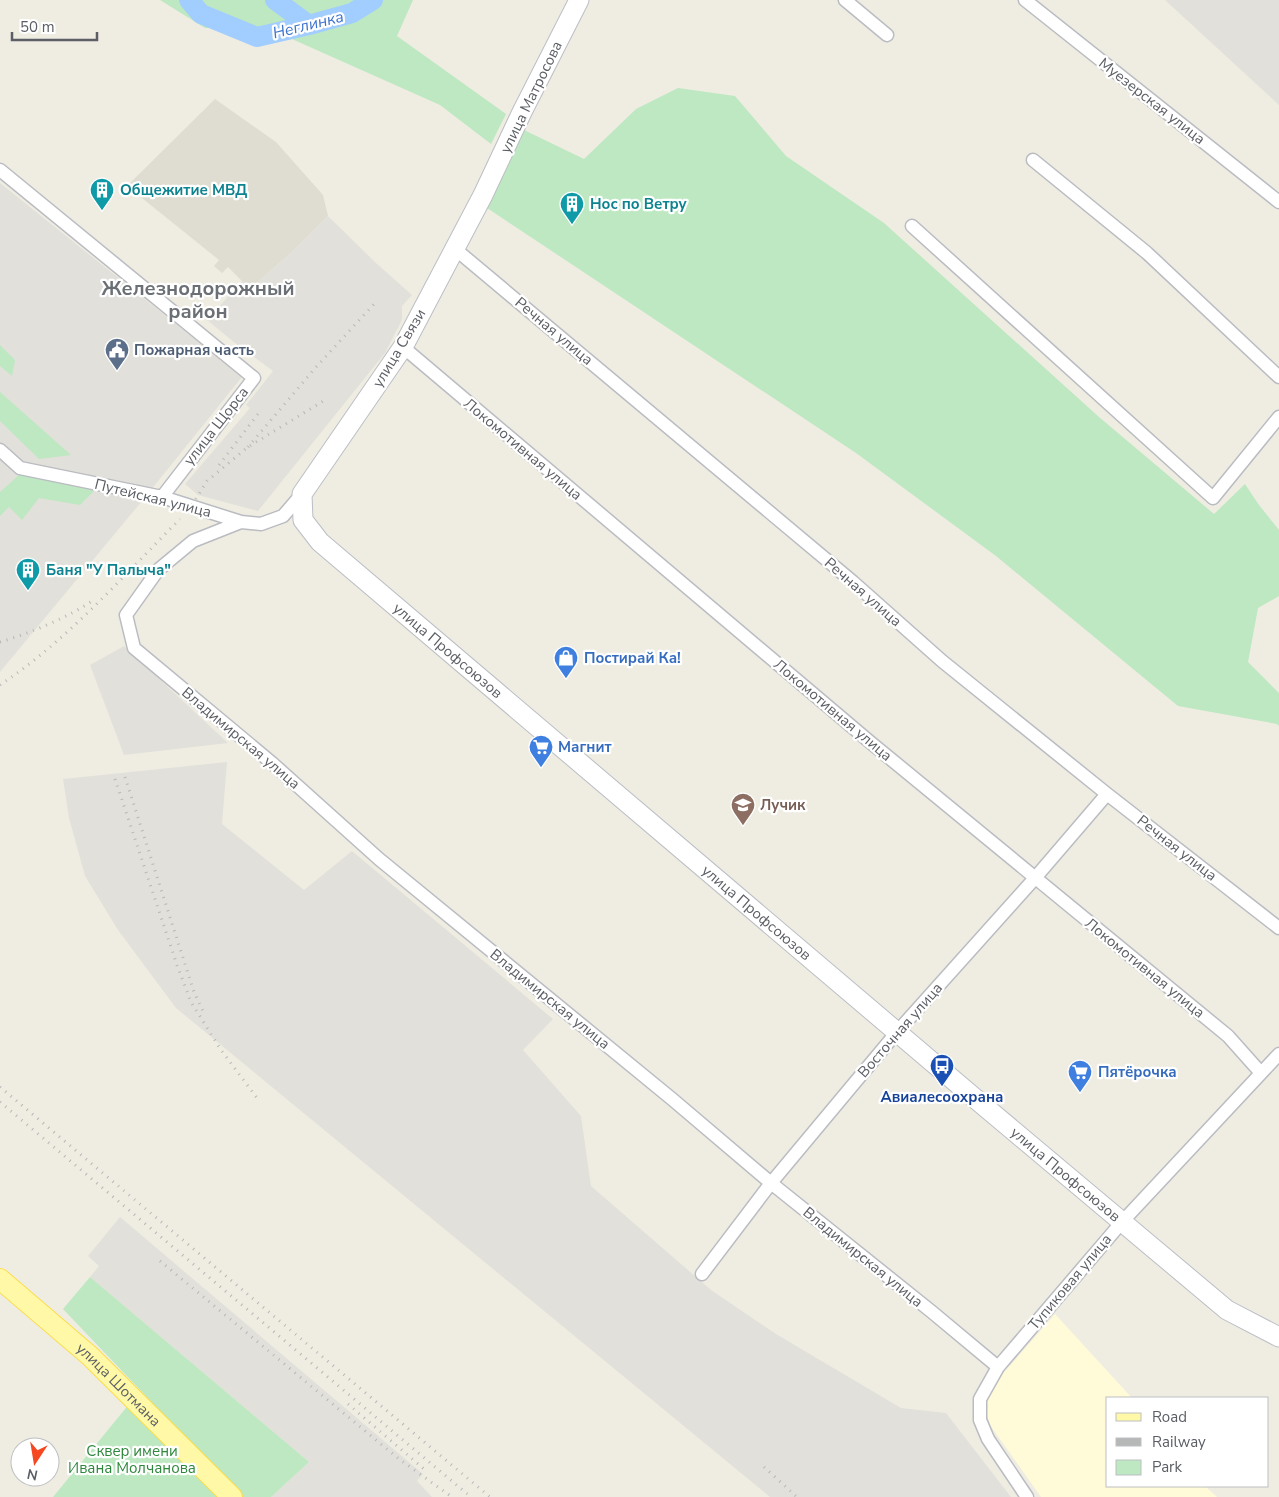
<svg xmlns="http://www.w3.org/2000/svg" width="1279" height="1497" viewBox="0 0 1279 1497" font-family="'Nunito Sans',sans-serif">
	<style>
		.commercial { fill: #fffad7 }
		.industrial { fill: #e2e0da }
		.education { fill: #dfdcd1 }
		.green { fill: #bde8c1 }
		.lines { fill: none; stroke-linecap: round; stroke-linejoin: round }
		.river { stroke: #a2cdff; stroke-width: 20 }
		.street-casing { stroke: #babcc2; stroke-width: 15 }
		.secondary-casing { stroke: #bbbec5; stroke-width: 21 }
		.primary-casing { stroke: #fbdc4f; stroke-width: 22 }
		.street { stroke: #fff; stroke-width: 12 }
		.secondary { stroke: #fff; stroke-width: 19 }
		.primary { stroke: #fff9a7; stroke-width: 20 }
		.rail { stroke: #b6b7b7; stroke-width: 3; stroke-dasharray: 1 6; stroke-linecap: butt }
		.labels { text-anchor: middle; stroke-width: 4.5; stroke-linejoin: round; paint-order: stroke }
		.street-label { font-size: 15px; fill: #5b5e64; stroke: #fff }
		.culture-label { font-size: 15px; font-weight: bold; fill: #0d838f; stroke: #fff; text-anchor: start }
		.service-label { font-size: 15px; font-weight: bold; fill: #4e5e75; stroke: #fff; text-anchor: start }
		.shop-label { font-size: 15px; font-weight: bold; fill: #366cbe; stroke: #fff; text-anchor: start }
		.education-label { font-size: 15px; font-weight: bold; fill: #785e54; stroke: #fff; text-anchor: start }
		.transit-label { font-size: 15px; font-weight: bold; fill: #164399; stroke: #fff }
		.park-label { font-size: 15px; fill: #2e873c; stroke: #fff }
		.water-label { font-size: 16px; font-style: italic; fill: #3c73cb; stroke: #fff }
		.district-label { font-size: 20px; font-weight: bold; fill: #6b7076; stroke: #fff }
	</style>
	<rect width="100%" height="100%" fill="#efede2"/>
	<path class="commercial" d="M 1055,1314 L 1132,1398 L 1108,1398 L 1108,1486 L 1205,1486 L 1217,1497 L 1041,1497 L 990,1425 L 983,1404 L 1000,1377 Z"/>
	<path class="industrial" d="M 1165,0 L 1279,0 L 1279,105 Z
		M 0,183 L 242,377 L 142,501 L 0,672 Z
		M 328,216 L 376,263 L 412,295 L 402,306 L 402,320 L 385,353 L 258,511 L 198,495 L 185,484 L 250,408 L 246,405 L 273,371 L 235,343 L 207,320 L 242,281 L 254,285 L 295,249 Z
		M 124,646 L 228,743 L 124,755 L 90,665 Z
		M 227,762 L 222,824 L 304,890 L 352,851 L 553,1019 L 523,1050 L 581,1116 L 591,1186 L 711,1290 L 776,1334 L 901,1408 L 946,1413 L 1011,1497 L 770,1497 L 176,1008 L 118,930 L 85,876 L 69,818 L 63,779 Z
		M 120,1217 L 423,1474 L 417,1481 L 432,1497 L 271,1497 L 309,1462 L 90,1277 L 99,1266 L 88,1256 Z"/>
	<path class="education" d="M 215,99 L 276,142 L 323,195 L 328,216 L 295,249 L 254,285 L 242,281 L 228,267 L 222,273 L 214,266 L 219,260 L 127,186 Z"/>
	<path class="green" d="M 160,0 L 413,0 L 397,36 L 506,114 L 491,144 L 440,105 L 265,27 L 205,28 Z
		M 678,88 L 735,96 L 786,156 L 884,223 L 1099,417 L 1214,514 L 1245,484 L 1259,505 L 1279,530 L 1279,596 L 1258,608 L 1248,662 L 1279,693 L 1279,726 L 1277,724 L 1178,706 L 996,556 L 856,453 L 487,208 L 524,130 L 584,159 L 636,109 Z
		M 0,345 L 15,360 L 12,376 L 0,366 Z
		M 0,392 L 71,455 L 39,459 L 0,421 Z
		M 21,473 L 95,490 L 80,505 L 39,498 L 22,520 L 9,507 L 0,516 L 0,492 Z
		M 90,1277 L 309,1462 L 271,1497 L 242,1497 L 63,1309 Z
		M 130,1403 L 225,1497 L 53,1497 Z"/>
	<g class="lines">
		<path class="river" d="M 189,0 L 201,14 L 257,37 L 309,25 L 352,13 L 373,0
			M 275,0 L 309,25"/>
		<defs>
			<path id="street" d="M 845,0 L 887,35
				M 1025,0 L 1279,202
				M 1033,160 L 1147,253 L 1279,377
				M 0,170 L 254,378 L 162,497
				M 912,226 L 1213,498 L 1279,417
				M 454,248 L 853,582 L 942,661 L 1107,794 L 1279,928
				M 403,347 L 870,742 L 1228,1036 L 1261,1073
				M 0,450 L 20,468 L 162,497 L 241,522 L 261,524 L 283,516 L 302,494
				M 241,522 L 193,541 L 158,570 L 126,615 L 134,648 L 272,763 L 379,859 L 672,1099 L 771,1183 L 932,1312 L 998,1367
				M 702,1274 L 771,1183 L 897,1032 L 1035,878 L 1107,794
				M 1027,1497 L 988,1439 L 980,1420 L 980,1399 L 998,1367 L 1122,1222 L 1279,1054"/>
			<g id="secondary">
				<path id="s1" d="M 579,0 L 522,112 L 483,195 L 403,347 L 302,494 L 303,520 L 320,542 L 984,1106 L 1227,1310 L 1279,1337"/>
			</g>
			<g id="primary">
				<path id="s2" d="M 0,1279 L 90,1356 L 232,1497"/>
			</g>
		</defs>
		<use href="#street" class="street-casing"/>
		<use href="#secondary" class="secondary-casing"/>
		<use href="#primary" class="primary-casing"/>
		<use href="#street" class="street"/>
		<use href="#secondary" class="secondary"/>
		<use href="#primary" class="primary"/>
		<path class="rail" d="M 248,447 L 317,366 L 375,303
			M 219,465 L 258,414
			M 192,505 L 207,481 L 248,447 L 325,400
			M 0,642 C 28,634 69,617 92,601
			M 0,685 C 68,640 123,576 180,519
			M 125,777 L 194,992 L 203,1011
			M 115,779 L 177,965 L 191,1002 L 221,1050 L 257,1098
			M 0,1087 L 490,1497
			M 0,1102 L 471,1497
			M 160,1261 L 399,1459 L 452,1497
			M 348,1404 L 424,1469
			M 764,1467 L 797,1497"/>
	</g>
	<defs>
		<symbol id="building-pin" viewBox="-11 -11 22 30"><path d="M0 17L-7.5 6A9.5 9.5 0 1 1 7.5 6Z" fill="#0f9aa8" stroke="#fff"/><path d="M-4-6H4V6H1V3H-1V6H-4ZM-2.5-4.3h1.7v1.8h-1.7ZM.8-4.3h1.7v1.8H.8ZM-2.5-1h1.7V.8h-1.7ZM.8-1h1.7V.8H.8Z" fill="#fff"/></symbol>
		<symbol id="civic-pin" viewBox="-11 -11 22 30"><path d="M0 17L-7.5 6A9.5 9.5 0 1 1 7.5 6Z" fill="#5c6f8a" stroke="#fff"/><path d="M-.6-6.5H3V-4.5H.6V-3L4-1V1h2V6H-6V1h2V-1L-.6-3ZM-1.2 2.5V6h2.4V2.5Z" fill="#fff"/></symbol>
		<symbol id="shop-pin" viewBox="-11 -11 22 30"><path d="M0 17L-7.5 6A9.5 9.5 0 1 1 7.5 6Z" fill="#3f7fe0" stroke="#fff"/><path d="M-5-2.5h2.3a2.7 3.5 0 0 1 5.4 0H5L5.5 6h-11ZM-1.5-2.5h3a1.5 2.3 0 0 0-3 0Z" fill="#fff"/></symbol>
		<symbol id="supermarket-pin" viewBox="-11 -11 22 30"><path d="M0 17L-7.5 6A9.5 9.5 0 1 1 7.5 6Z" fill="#3f7fe0" stroke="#fff"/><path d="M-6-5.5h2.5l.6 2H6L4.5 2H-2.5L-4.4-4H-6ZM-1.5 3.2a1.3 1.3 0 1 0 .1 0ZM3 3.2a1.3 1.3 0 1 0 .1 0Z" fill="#fff"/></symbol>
		<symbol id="school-pin" viewBox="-11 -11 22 30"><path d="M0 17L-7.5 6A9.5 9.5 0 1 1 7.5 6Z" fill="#8d6e63" stroke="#fff"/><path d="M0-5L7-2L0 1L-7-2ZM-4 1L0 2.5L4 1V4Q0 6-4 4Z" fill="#fff"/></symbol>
		<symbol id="bus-pin" viewBox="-11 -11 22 30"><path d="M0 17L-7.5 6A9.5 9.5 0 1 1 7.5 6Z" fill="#1a4fb4" stroke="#fff"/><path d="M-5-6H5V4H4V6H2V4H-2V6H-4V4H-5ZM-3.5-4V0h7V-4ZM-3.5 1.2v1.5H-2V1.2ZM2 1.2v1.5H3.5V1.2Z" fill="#fff"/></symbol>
	</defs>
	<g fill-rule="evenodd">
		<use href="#building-pin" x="88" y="176" width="28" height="38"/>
		<use href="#building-pin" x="558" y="190" width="28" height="38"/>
		<use href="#civic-pin" x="103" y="336" width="28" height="38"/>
		<use href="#building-pin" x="14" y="556" width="28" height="38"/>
		<use href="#shop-pin" x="552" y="644" width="28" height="38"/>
		<use href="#supermarket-pin" x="527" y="733" width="28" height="38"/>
		<use href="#school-pin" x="729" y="791" width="28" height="38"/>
		<use href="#bus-pin" x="928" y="1052" width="28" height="38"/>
		<use href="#supermarket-pin" x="1066" y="1058" width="28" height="38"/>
	</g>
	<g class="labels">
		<g class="street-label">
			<text transform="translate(531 97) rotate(-64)" y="5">улица Матросова</text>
			<text transform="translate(1152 101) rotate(38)" y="5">Муезерская улица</text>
			<text transform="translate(554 331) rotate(40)" y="5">Речная улица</text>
			<text transform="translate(399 348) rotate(-59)" y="5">улица Связи</text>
			<text transform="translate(216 426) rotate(-52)" y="5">улица Щорса</text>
			<text transform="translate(523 449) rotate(40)" y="5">Локомотивная улица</text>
			<text transform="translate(153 498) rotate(14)" y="5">Путейская улица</text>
			<text transform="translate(863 592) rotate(41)" y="5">Речная улица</text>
			<text dy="5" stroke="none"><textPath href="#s1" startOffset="789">улица Профсоюзов</textPath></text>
			<text transform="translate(833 710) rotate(40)" y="5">Локомотивная улица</text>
			<text transform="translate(241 738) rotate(40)" y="5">Владимирская улица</text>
			<text transform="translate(1177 848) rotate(38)" y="5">Речная улица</text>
			<text dy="5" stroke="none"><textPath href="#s1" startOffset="1194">улица Профсоюзов</textPath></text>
			<text transform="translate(1145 968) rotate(39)" y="5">Локомотивная улица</text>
			<text transform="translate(550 999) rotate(39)" y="5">Владимирская улица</text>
			<text transform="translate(900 1030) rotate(-49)" y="5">Восточная улица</text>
			<text dy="5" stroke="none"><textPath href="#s1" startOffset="1599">улица Профсоюзов</textPath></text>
			<text transform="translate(863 1257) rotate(39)" y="5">Владимирская улица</text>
			<text transform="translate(1070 1282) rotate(-50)" y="5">Тупиковая улица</text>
			<text dy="5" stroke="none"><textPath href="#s2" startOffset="159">улица Шотмана</textPath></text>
		</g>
		<g class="culture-label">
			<text x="120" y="195">Общежитие МВД</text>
			<text x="590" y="209">Нос по Ветру</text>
			<text x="46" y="575">Баня "У Палыча"</text>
		</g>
		<g class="service-label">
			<text x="134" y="355">Пожарная часть</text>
		</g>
		<g class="shop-label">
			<text x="584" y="663">Постирай Ка!</text>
			<text x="558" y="752">Магнит</text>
			<text x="1098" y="1077">Пятёрочка</text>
		</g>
		<g class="education-label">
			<text x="760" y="810">Лучик</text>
		</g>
		<g class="transit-label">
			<text x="942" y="1102">Авиалесоохрана</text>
		</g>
		<g class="park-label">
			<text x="132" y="1456">Сквер имени<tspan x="132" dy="17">Ивана Молчанова</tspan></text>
		</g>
		<g class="water-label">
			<text transform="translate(308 24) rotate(-14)" y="6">Неглинка</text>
		</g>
		<g class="district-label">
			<text x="198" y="295">Железнодорожный<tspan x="198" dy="23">район</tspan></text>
		</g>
	</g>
	<rect x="1106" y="1397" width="162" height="90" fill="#ffffff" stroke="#bdbfc1"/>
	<rect x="1116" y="1413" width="25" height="8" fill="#fff9a7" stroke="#bdbfc1"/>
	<text x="1152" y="1422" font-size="15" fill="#5b5e64">Road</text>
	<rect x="1116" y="1438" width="25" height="8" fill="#b6b7b7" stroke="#bdbfc1"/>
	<text x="1152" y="1447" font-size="15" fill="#5b5e64">Railway</text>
	<rect x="1116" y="1460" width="25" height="15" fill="#bde8c1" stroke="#bdbfc1"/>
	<text x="1152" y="1472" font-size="15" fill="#5b5e64">Park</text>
	<g transform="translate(35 1462) rotate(192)"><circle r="24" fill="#ffffff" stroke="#bdbfc1"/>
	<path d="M0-4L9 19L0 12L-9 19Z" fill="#f54721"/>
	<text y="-8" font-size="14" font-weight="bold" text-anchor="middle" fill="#5b5e64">N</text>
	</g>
	<path d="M12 32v8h85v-8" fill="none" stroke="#5b5e64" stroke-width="2.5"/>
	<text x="20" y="32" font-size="15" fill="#5b5e64" stroke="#ffffff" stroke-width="4" paint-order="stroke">50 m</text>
</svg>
